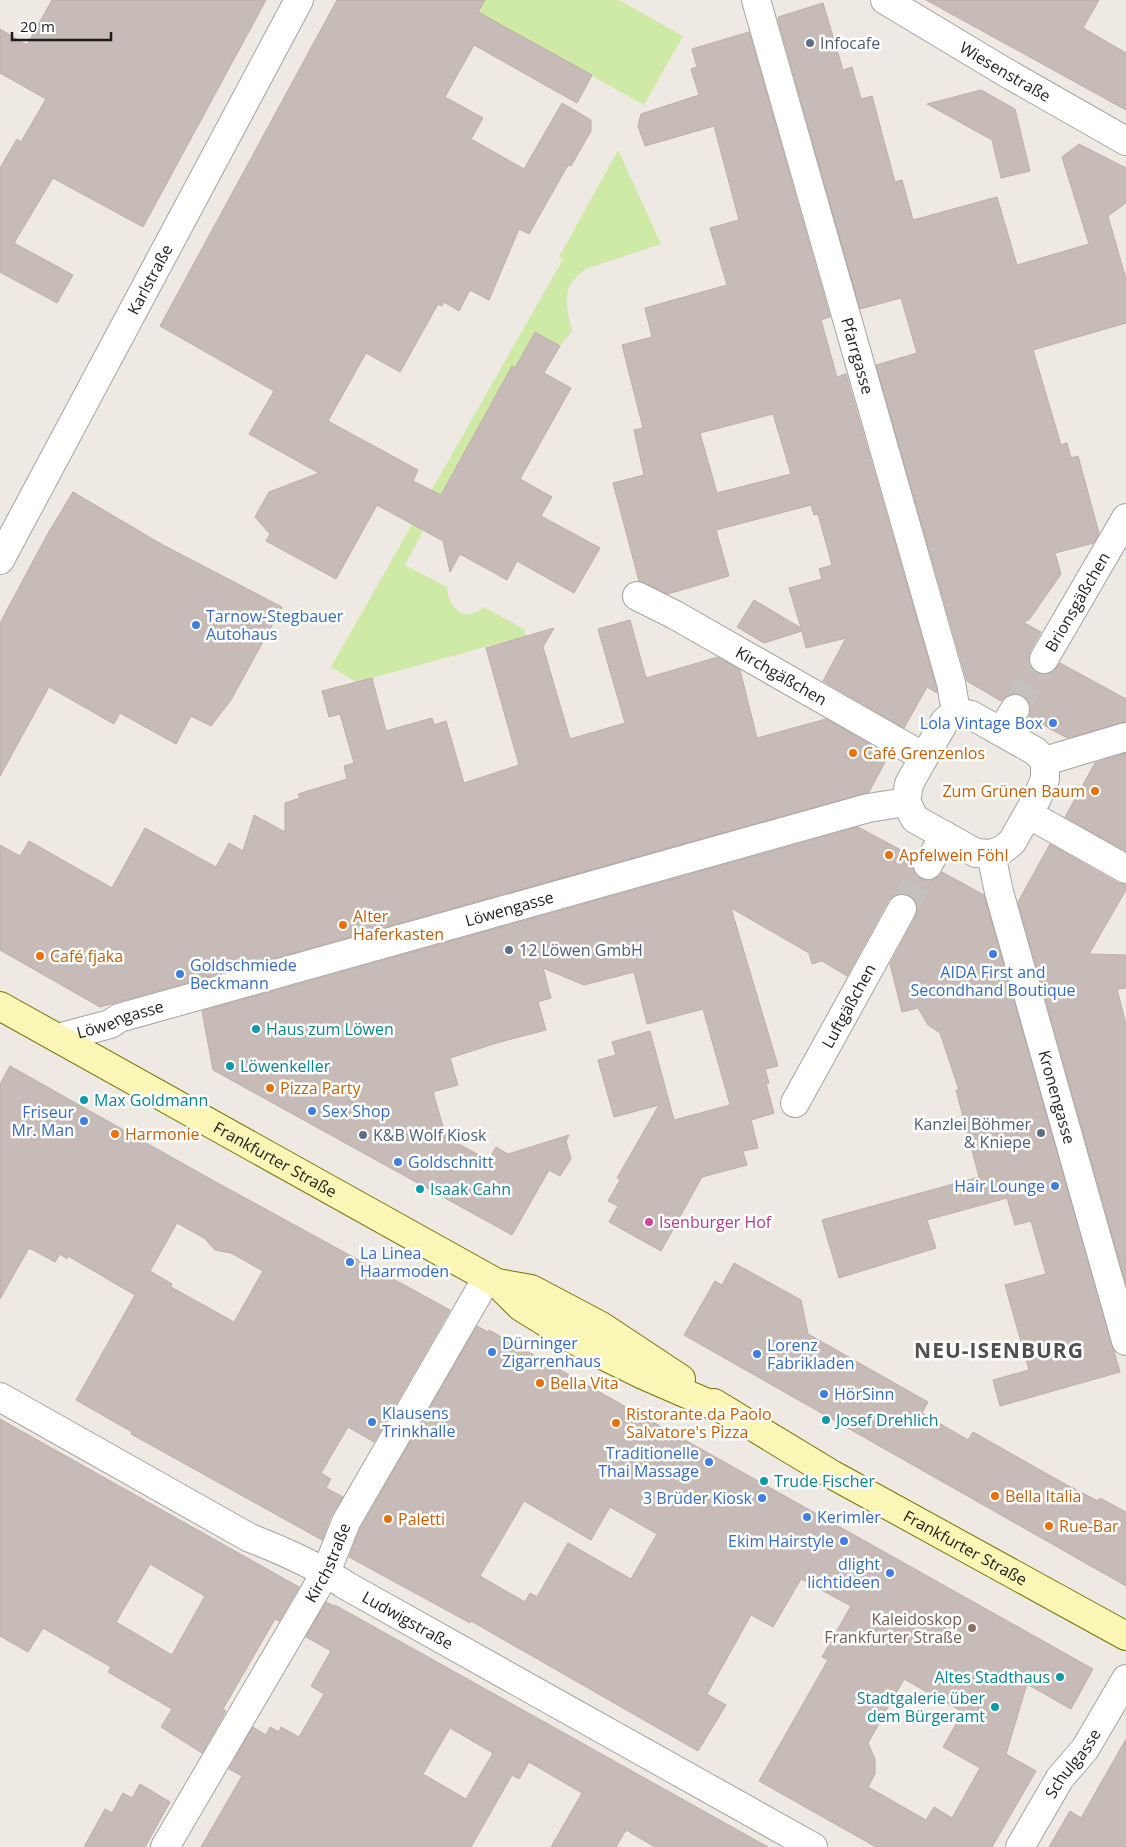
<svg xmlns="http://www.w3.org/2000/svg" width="1126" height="1847" viewBox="0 0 1126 1847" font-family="'Open Sans',sans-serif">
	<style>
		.grass { fill: #cfe9a7 }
		.building { fill: #c6bbb6; stroke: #c0aea5; fill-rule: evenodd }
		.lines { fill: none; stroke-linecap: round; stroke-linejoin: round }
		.minor-tunnel { stroke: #c4c0bb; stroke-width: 28; stroke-dasharray: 28 14; stroke-linecap: butt }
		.minor-casing { stroke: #a4a4a4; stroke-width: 30 }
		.tertiary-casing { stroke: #a4a4a4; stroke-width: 30 }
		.secondary-casing { stroke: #747404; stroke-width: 30 }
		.minor { stroke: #fff; stroke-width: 28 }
		.tertiary { stroke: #fff; stroke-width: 28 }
		.secondary { stroke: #faf6b5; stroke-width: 28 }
		.service-dot { fill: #5c6f8a; stroke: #fff; stroke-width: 2 }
		.shop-dot { fill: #3f7fe0; stroke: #fff; stroke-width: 2 }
		.food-dot { fill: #e8710a; stroke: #fff; stroke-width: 2 }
		.culture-dot { fill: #0f9aa8; stroke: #fff; stroke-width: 2 }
		.hotel-dot { fill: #d1479c; stroke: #fff; stroke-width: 2 }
		.education-dot { fill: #8d6e63; stroke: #fff; stroke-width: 2 }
		.labels { text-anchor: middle; stroke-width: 5; stroke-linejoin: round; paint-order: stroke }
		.service-label { font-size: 16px; fill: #4e5e75; stroke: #fff; text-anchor: start }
		.street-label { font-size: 16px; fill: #1d1d1d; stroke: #fff }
		.shop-label { font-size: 16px; fill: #366cbe; stroke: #fff; text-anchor: start }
		.food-label { font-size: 16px; fill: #c56008; stroke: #fff; text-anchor: start }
		.culture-label { font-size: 16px; fill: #0d838f; stroke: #fff; text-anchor: start }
		.hotel-label { font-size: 16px; fill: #b23c85; stroke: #fff; text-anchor: start }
		.education-label { font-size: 16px; fill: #785e54; stroke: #fff; text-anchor: end }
		.district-label { font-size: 21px; font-weight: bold; letter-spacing: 1px; fill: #505050; stroke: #fff }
	</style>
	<rect width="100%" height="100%" fill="#eee9e2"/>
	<path class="grass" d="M 485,0 L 619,0 L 683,36 L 644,105 L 478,12 Z
		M 618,150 L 661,244 L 586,269 C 560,287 566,304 572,331 L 560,346 L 534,332 L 515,368 L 512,366 L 456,468 L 405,565 L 447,587 C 448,609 465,623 484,607 L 524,629 L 526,636 L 357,682 L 331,667 L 563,259 L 559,257 Z"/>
	<path class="building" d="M 52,0 L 266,0 L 143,227 L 53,178 L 14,243 L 73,275 L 57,303 L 0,272 L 0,168 L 17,139 L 21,142 L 46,99 L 0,73 L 0,29 L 27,45 Z
		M 337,0 L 485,0 L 478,12 L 592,75 L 577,103 L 474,45 L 445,97 L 483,118 L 471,139 L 524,169 L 562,103 L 591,120 L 591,131 L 571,166 L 568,165 L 529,234 L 519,229 L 489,300 L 470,290 L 459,311 L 444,302 L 442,306 L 438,304 L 400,372 L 366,353 L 328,421 L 418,470 L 413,481 L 441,495 L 512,366 L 515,368 L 535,332 L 560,346 L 544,373 L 571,388 L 520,479 L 552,497 L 541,516 L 600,548 L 574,593 L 517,561 L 507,580 L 460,554 L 450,572 L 443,541 L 377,505 L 336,579 L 266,541 L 270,534 L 255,517 L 269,492 L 319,473 L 249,434 L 274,391 L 160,326 Z
		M 926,0 L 1099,0 L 1083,28 L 1126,53 L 1126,110 Z
		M 823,3 L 843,70 L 852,67 L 861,99 L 872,96 L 895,182 L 902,180 L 913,220 L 997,197 L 1017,265 L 1089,244 L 1062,157 L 1079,144 L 1126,168 L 1126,203 L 1108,216 L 1126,279 L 1126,323 L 1033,350 L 1061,445 L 1067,443 L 1071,458 L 1078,456 L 1099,533 L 1094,543 L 1055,553 L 1061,574 L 1029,620 L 1023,622 L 1041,632 L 1030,651 L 1028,658 L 1030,666 L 1036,672 L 1043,675 L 1051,673 L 1060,663 L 1126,699 L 1126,722 L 1067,738 L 1029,717 L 1031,710 L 1029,702 L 1023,695 L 1016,693 L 1008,695 L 1001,701 L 967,681 L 876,365 L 917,353 L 901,298 L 860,309 L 779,23 L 778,17 Z
		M 749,32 L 830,317 L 821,320 L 837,377 L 846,374 L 936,686 L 937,693 L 927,687 L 904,728 L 823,681 L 846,638 L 806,648 L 802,631 L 764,643 L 737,627 L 754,600 L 801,628 L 789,588 L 822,579 L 819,569 L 832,565 L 818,514 L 814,515 L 811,505 L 716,530 L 729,576 L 668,594 L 639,581 L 613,483 L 644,475 L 634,430 L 643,428 L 622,345 L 652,337 L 645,308 L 727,285 L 710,228 L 739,220 L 714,126 L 645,146 L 638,126 L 641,114 L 699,95 L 691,69 L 697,67 L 692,49 ZM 773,414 L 791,474 L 717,493 L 700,433 Z
		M 981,90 L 1015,109 L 1030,171 L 1001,178 L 992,140 L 927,104 Z
		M 73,492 L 163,545 L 282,607 L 231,700 L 211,726 L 191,716 L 176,744 L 120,713 L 114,724 L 49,687 L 0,776 L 0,623 L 47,535 Z
		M 630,620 L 646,678 L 718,657 L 740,670 L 757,738 L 826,719 L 889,755 L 869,792 L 100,1007 L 0,950 L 0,845 L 20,856 L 29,841 L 112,888 L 145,828 L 216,867 L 229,843 L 243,851 L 254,815 L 285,832 L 285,803 L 300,798 L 298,794 L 347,779 L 344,766 L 354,763 L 340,714 L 329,717 L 322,691 L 372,678 L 386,731 L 432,718 L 434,725 L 446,721 L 464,783 L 519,765 L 486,648 L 554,628 L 543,647 L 570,739 L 625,723 L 598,629 Z
		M 1126,753 L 1126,851 L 1065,817 L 1095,763 Z
		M 858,827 L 914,857 L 912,866 L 915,874 L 920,878 L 929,881 L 937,878 L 942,872 L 984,895 L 1120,1372 L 1000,1406 L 993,1380 L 1029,1370 L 1005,1285 L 1046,1274 L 1031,1221 L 1015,1225 L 1007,1198 L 927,1220 L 936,1248 L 839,1278 L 822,1220 L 979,1177 L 956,1090 L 959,1090 L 940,1033 L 928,1025 L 918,1008 L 902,1012 L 890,964 L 916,916 L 918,908 L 916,901 L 909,895 L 901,893 L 894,895 L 888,901 L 847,976 L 822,961 L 812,964 L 809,953 L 731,908 L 778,1066 L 765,1069 L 769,1083 L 766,1083 L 774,1113 L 751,1120 L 758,1148 L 743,1151 L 747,1165 L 702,1177 L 661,1251 L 609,1222 L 618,1206 L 608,1201 L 620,1180 L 617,1178 L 659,1105 L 614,1117 L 598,1060 L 616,1055 L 612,1042 L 650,1031 L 674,1120 L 730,1105 L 703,1009 L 647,1024 L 634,972 L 584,985 L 543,968 L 551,998 L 538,1002 L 546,1030 L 500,1042 L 450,1058 L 458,1085 L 433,1092 L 446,1137 L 488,1160 L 496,1147 L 508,1154 L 569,1135 L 566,1141 L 571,1159 L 560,1176 L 549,1170 L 512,1235 L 213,1070 L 202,1011 Z
		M 1050,844 L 1118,883 L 1126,885 L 1126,890 L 1089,954 L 1126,955 L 1126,988 L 1117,989 L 1126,1024 L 1126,1284 L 1018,902 Z
		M 10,1066 L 205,1176 L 450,1310 L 374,1442 L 348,1427 L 321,1473 L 331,1479 L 326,1488 L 343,1497 L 331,1516 L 322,1540 L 131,1434 L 132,1432 L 76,1400 L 135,1295 L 68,1256 L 67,1259 L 60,1254 L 55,1262 L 29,1248 L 0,1299 L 0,1084 ZM 177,1223 L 204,1238 L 215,1250 L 231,1253 L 263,1271 L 234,1322 L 171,1287 L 172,1284 L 150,1271 Z
		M 734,1263 L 801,1300 L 808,1334 L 928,1402 L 922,1413 L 968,1440 L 973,1432 L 1065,1484 L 1098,1501 L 1100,1498 L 1126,1512 L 1126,1586 L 684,1335 L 715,1281 L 722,1285 Z
		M 477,1326 L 488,1332 L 489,1330 L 1093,1669 L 1071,1709 L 1027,1684 L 1006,1754 L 1036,1771 L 992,1847 L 876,1847 L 759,1781 L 828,1660 L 822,1657 L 851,1606 L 801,1579 L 773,1627 L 751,1615 L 707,1694 L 726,1705 L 698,1751 L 471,1621 L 470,1623 L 349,1557 L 360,1529 ZM 524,1501 L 591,1540 L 610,1507 L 657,1534 L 631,1579 L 568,1543 L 537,1597 L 530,1593 L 525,1602 L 480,1576 ZM 904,1679 L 963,1712 L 943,1747 L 980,1768 L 952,1818 L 934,1807 L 926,1820 L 868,1787 L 875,1774 L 875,1759 L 868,1743 Z
		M 0,1419 L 299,1587 L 279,1621 L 275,1619 L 223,1709 L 226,1711 L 202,1753 L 161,1727 L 172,1709 L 108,1672 L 111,1667 L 43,1628 L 28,1652 L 0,1636 ZM 150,1564 L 205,1596 L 172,1655 L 116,1622 Z
		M 326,1602 L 334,1606 L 335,1605 L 768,1847 L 655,1847 L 626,1830 L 616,1847 L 551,1847 L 582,1793 L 529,1762 L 519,1779 L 512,1775 L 471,1847 L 201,1847 L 242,1776 L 229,1769 L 253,1727 L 266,1735 L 270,1727 L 279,1732 L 281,1727 L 299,1737 L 324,1694 L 311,1686 L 331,1651 L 306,1637 ZM 450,1728 L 493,1753 L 466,1799 L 423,1774 Z
		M 1126,1739 L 1126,1847 L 1049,1847 L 1070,1811 L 1081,1818 Z
		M 140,1784 L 170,1802 L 145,1847 L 84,1847 L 105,1809 L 112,1813 L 123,1793 L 132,1798 Z"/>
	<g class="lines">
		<path class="minor-tunnel" d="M 1015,709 L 1044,659
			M 902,909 L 928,865"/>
		<defs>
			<g id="minor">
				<path id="s1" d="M 756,0 L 951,683 L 956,712"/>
				<path id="s2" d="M 885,0 L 1005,72 L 1126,141"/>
				<path id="s3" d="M 637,596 L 675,615 L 924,757"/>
				<path id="s4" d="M 1044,659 L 1126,518"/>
				<path d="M 956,712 L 971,715 L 1035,751 L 1045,761 L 1045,779 L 1037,798 L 1012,842 L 1002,850 L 991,854 L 976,853 L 915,819 L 906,802 L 909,784 L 924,757 L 945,721 Z"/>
				<path d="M 1001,732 L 1015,709"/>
				<path d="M 1045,761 L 1126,737"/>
				<path d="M 1028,814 L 1126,869"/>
				<path id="s5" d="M 991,854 L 999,892 L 1126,1341"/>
				<path d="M 928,865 L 944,835"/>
				<path id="s6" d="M 58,1038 L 110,1024 L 119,1018 L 868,808 L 906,802"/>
				<path id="s7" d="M 795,1103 L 902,909"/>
				<path id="s8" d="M 0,1397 L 250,1538 C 284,1551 317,1566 347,1586 L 813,1847"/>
				<path id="s9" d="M 165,1847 L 326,1572 L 346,1522 L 487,1278"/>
				<path id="s10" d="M 1020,1847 L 1060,1778 L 1085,1749 L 1126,1679"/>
			</g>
			<g id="tertiary">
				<path id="s11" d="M 0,560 L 299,0"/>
			</g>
			<g id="secondary">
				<path id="s12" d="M 0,1006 L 497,1283 L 521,1307 L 588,1348 L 643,1375 L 728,1412"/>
				<path d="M 497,1283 L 531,1289 L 601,1326 L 681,1379"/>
				<path id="s13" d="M 714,1403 L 833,1475 L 1126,1636"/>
			</g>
		</defs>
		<use href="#minor" class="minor-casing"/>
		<use href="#tertiary" class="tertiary-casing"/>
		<use href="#secondary" class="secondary-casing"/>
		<use href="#minor" class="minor"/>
		<use href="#tertiary" class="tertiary"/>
		<use href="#secondary" class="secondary"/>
	</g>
	<g class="service-dot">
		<circle cx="810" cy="43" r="5"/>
		<circle cx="509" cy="950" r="5"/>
		<circle cx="1041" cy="1133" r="5"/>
		<circle cx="363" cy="1135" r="5"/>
	</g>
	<g class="shop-dot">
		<circle cx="196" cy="625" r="5"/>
		<circle cx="1053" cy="723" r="5"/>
		<circle cx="993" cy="954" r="5"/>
		<circle cx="180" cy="974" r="5"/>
		<circle cx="312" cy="1111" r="5"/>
		<circle cx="84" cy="1121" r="5"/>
		<circle cx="398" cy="1162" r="5"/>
		<circle cx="1055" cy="1186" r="5"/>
		<circle cx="350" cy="1262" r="5"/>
		<circle cx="492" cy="1352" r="5"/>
		<circle cx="757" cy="1354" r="5"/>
		<circle cx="824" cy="1394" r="5"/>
		<circle cx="372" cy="1422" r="5"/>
		<circle cx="709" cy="1462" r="5"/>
		<circle cx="762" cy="1498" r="5"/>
		<circle cx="807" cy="1517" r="5"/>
		<circle cx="844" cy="1541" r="5"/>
		<circle cx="890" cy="1573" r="5"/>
	</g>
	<g class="food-dot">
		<circle cx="853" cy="753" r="5"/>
		<circle cx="1095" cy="791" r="5"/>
		<circle cx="889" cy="855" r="5"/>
		<circle cx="343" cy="925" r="5"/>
		<circle cx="40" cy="956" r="5"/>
		<circle cx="270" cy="1088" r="5"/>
		<circle cx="115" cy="1134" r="5"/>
		<circle cx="540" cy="1383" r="5"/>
		<circle cx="616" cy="1423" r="5"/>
		<circle cx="995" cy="1496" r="5"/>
		<circle cx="388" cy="1519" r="5"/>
		<circle cx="1049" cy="1526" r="5"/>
	</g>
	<g class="culture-dot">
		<circle cx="256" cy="1029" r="5"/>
		<circle cx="230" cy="1066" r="5"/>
		<circle cx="84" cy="1100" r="5"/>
		<circle cx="420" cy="1189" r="5"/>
		<circle cx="826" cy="1420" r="5"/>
		<circle cx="764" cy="1481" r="5"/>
		<circle cx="1060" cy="1677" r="5"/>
		<circle cx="995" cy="1707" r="5"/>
	</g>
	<circle class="hotel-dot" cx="649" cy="1222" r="5"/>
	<circle class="education-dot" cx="972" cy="1628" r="5"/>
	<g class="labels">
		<g class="service-label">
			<text x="820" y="49">Infocafe</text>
			<text x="519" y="956">12 Löwen GmbH</text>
			<text x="1031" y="1130" text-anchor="end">Kanzlei Böhmer<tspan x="1031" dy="18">&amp; Kniepe</tspan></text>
			<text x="373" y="1141">K&amp;B Wolf Kiosk</text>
		</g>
		<g class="street-label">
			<text dy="6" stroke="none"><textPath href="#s2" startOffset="140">Wiesenstraße</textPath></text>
			<text dy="6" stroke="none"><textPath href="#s11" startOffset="318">Karlstraße</textPath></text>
			<text dy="6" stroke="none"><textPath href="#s1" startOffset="370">Pfarrgasse</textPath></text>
			<text dy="6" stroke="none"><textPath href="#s4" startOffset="66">Brionsgäßchen</textPath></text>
			<text dy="6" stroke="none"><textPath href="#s3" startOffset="165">Kirchgäßchen</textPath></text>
			<text dy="6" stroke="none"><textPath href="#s6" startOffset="470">Löwengasse</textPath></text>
			<text dy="6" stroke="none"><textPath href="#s7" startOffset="111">Luftgäßchen</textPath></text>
			<text dy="6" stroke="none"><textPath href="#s6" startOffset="65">Löwengasse</textPath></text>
			<text dy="6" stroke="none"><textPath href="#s5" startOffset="252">Kronengasse</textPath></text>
			<text dy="6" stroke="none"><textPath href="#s12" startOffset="315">Frankfurter Straße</textPath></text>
			<text dy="6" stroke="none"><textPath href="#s13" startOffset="290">Frankfurter Straße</textPath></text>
			<text dy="6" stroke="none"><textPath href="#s9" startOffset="328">Kirchstraße</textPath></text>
			<text dy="6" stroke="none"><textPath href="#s8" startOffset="465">Ludwigstraße</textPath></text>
			<text dy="6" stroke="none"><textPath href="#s10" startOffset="99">Schulgasse</textPath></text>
		</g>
		<g class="shop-label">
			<text x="206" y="622">Tarnow-Stegbauer<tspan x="206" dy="18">Autohaus</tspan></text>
			<text x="1043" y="729" text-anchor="end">Lola Vintage Box</text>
			<text x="190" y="971">Goldschmiede<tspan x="190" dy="18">Beckmann</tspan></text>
			<text x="993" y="978" text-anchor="middle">AIDA First and<tspan x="993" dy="18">Secondhand Boutique</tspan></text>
			<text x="322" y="1117">Sex Shop</text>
			<text x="74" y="1118" text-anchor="end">Friseur<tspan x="74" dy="18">Mr. Man</tspan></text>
			<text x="408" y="1168">Goldschnitt</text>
			<text x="1045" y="1192" text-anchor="end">Hair Lounge</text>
			<text x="360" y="1259">La Linea<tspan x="360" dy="18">Haarmoden</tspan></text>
			<text x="502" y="1349">Dürninger<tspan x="502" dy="18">Zigarrenhaus</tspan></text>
			<text x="767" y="1351">Lorenz<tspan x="767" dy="18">Fabrikladen</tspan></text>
			<text x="834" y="1400">HörSinn</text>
			<text x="382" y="1419">Klausens<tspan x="382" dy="18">Trinkhalle</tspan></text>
			<text x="699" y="1459" text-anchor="end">Traditionelle<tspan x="699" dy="18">Thai Massage</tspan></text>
			<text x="752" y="1504" text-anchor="end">3 Brüder Kiosk</text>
			<text x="817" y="1523">Kerimler</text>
			<text x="834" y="1547" text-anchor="end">Ekim Hairstyle</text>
			<text x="880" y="1570" text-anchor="end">dlight<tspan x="880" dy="18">lichtideen</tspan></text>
		</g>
		<g class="food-label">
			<text x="863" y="759">Café Grenzenlos</text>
			<text x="1085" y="797" text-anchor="end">Zum Grünen Baum</text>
			<text x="899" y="861">Apfelwein Föhl</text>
			<text x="353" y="922">Alter<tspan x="353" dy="18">Haferkasten</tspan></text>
			<text x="50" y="962">Café fjaka</text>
			<text x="280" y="1094">Pizza Party</text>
			<text x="125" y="1140">Harmonie</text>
			<text x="550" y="1389">Bella Vita</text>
			<text x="626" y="1420">Ristorante da Paolo<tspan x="626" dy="18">Salvatore's Pizza</tspan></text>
			<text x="1005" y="1502">Bella Italia</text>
			<text x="398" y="1525">Paletti</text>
			<text x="1059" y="1532">Rue-Bar</text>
		</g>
		<g class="culture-label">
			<text x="266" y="1035">Haus zum Löwen</text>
			<text x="240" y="1072">Löwenkeller</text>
			<text x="94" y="1106">Max Goldmann</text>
			<text x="430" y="1195">Isaak Cahn</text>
			<text x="836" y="1426">Josef Drehlich</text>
			<text x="774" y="1487">Trude Fischer</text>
			<text x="1050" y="1683" text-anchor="end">Altes Stadthaus</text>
			<text x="985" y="1704" text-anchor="end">Stadtgalerie über<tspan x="985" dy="18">dem Bürgeramt</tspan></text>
		</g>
		<g class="hotel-label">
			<text x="659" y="1228">Isenburger Hof</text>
		</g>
		<g class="education-label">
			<text x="962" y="1625">Kaleidoskop<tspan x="962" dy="18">Frankfurter Straße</tspan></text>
		</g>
		<g class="district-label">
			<text x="999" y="1358">NEU-ISENBURG</text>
		</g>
	</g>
	<path d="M12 32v8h99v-8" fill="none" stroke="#1d1d1d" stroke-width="2.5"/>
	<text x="20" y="32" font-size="15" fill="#1d1d1d" stroke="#ffffff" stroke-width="4" paint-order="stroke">20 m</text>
</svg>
